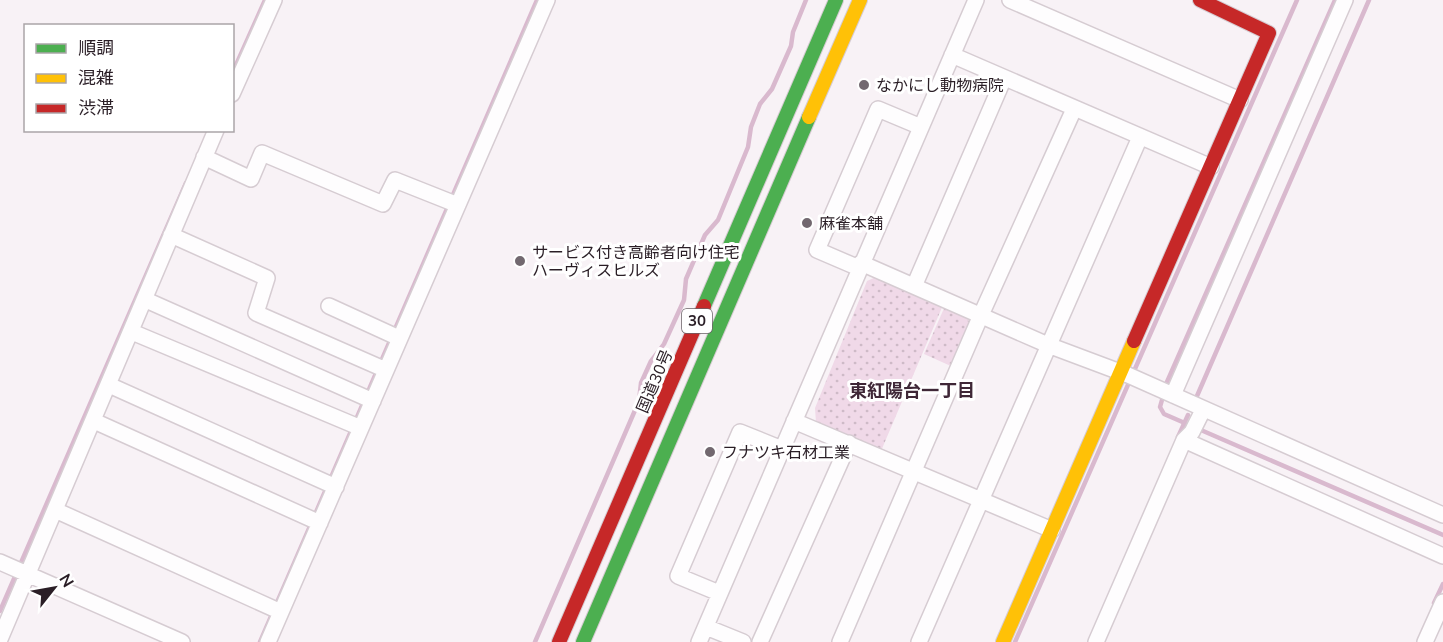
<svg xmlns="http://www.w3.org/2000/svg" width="1443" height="642" viewBox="0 0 1443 642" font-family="'Nunito Sans','Noto Sans JP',sans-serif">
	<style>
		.grass { fill: url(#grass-dots) }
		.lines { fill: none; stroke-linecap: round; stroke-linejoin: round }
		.stream { stroke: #d9b9ce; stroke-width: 4.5 }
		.street-casing { stroke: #d6ccd2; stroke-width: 18 }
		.fast-casing { stroke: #d6ccd2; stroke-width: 16 }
		.slow-casing { stroke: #d6ccd2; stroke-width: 16 }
		.jam-casing { stroke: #d6ccd2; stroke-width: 16 }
		.street { stroke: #fefdfe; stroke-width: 15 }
		.fast { stroke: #4caf50; stroke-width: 14 }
		.slow { stroke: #ffc107; stroke-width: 14 }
		.jam { stroke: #c62828; stroke-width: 14 }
		.poi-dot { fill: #72686f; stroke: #fff; stroke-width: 2 }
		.labels { text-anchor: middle; stroke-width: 6; stroke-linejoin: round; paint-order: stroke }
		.shield { fill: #fff; stroke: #6a6267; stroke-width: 1.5 }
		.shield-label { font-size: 15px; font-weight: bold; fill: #2a1e26 }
		.poi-label { font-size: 16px; fill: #2a1e26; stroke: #fff; text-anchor: start }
		.street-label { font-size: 16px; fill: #2a1e26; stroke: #fff }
		.neighbourhood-label { font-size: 18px; font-weight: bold; fill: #3f2737; stroke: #fff }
	</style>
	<defs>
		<pattern id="grass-dots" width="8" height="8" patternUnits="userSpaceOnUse" patternTransform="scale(1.5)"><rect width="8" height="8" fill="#f0d9e8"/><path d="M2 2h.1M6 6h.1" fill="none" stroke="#cebac7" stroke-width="1.8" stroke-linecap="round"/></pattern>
	</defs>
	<rect width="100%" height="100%" fill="#f8f2f6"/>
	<path class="grass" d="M 878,276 L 943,305 L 881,451 L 816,423 L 815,408 L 867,281 Z
		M 945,306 L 966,315 L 971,326 L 953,367 L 924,354 Z"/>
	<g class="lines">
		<path class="stream" d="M 1335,0 L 1167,382 L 1160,407 L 1164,414 L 1443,535
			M 232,74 L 265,0
			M 1197,396 L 1369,0
			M 1178,437 L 1188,415
			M 1434,603 L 1443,584
			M 0,611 L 186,183
			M 260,642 L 537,0
			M 535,642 L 639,401 L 641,383 L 651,361 L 664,344 L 684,300 L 686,279 L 705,235 L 718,220 L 748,147 L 751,127 L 760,104 L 772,89 L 791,46 L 793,32 L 806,0
			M 1015,642 L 1297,0"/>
		<defs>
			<path id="street" d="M 1010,0 L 1240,100
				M 952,55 L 1211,167
				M 232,94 L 274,0
				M 204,157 L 251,179 L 262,153 L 383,204 L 395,180 L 458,205
				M 171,235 L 267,278 L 256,313 L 386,370
				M 861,263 L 1048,345 L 1128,375 L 1443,515
				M 859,268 L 817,250 L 878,109 L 921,127
				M 915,284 L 1004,78
				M 146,300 L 373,401
				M 329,306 L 399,338
				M 132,332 L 361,428
				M 109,385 L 336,487
				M 1173,395 L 1345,0
				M 94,421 L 320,523
				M 794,421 L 1052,530
				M 1184,440 L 1443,556
				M 55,510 L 281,612
				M 0,562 L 182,642
				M 719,593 L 678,576 L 740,432 L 782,449
				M 706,627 L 743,642
				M 0,639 L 216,130
				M 268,642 L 547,0
				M 699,642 L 976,0
				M 760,642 L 849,443
				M 840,642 L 981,315 L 1074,109
				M 919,642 L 1140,137
				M 1096,642 L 1184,440 L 1192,432 L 1203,410
				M 1425,642 L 1443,602"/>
			<path id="fast" d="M 704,306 L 836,0
				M 583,642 L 809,117"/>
			<path id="slow" d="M 809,117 L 860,0
				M 1003,642 L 1134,341"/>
			<path id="jam" d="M 1134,341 L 1269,33 L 1200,0
				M 559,642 L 704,306"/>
		</defs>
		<use href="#street" class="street-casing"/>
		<use href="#fast" class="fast-casing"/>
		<use href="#slow" class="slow-casing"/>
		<use href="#jam" class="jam-casing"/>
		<use href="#street" class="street"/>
		<use href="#fast" class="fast"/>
		<use href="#slow" class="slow"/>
		<use href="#jam" class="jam"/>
	</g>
	<g class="poi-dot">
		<circle cx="864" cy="85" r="6"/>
		<circle cx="807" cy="223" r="6"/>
		<circle cx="520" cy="261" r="6"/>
		<circle cx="710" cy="452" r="6"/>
	</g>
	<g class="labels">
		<rect class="shield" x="682" y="309" width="30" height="24" rx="4.5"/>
		<g class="shield-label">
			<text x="697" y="326">30</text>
		</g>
		<g class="poi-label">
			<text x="876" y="91">なかにし動物病院</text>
			<text x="819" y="229">麻雀本舗</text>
			<text x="532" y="258">サービス付き高齢者向け住宅<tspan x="532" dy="18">ハーヴィスヒルズ</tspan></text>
			<text x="722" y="458">フナツキ石材工業</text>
		</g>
		<g class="street-label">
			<text transform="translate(654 381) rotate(-67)" y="6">国道30号</text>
		</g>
		<g class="neighbourhood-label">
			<text x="912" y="397">東紅陽台一丁目</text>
		</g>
	</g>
	<rect x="24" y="24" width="210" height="108" fill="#ffffff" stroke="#aaa5a8" stroke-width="1.5"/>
	<rect x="36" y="44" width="30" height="9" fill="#4caf50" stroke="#aaa5a8" stroke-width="1.5"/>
	<text x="78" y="54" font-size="18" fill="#2a1e26">順調</text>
	<rect x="36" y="74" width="30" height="9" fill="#ffc107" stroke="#aaa5a8" stroke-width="1.5"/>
	<text x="78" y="84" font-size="18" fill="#2a1e26">混雑</text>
	<rect x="36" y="104" width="30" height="9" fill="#c62828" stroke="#aaa5a8" stroke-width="1.5"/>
	<text x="78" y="114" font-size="18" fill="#2a1e26">渋滞</text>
	<g transform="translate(54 588) rotate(59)" stroke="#ffffff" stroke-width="4.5" paint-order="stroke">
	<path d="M0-4.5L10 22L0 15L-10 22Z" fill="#2a1e26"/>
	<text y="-9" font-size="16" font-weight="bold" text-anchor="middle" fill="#2a1e26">N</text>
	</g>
</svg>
